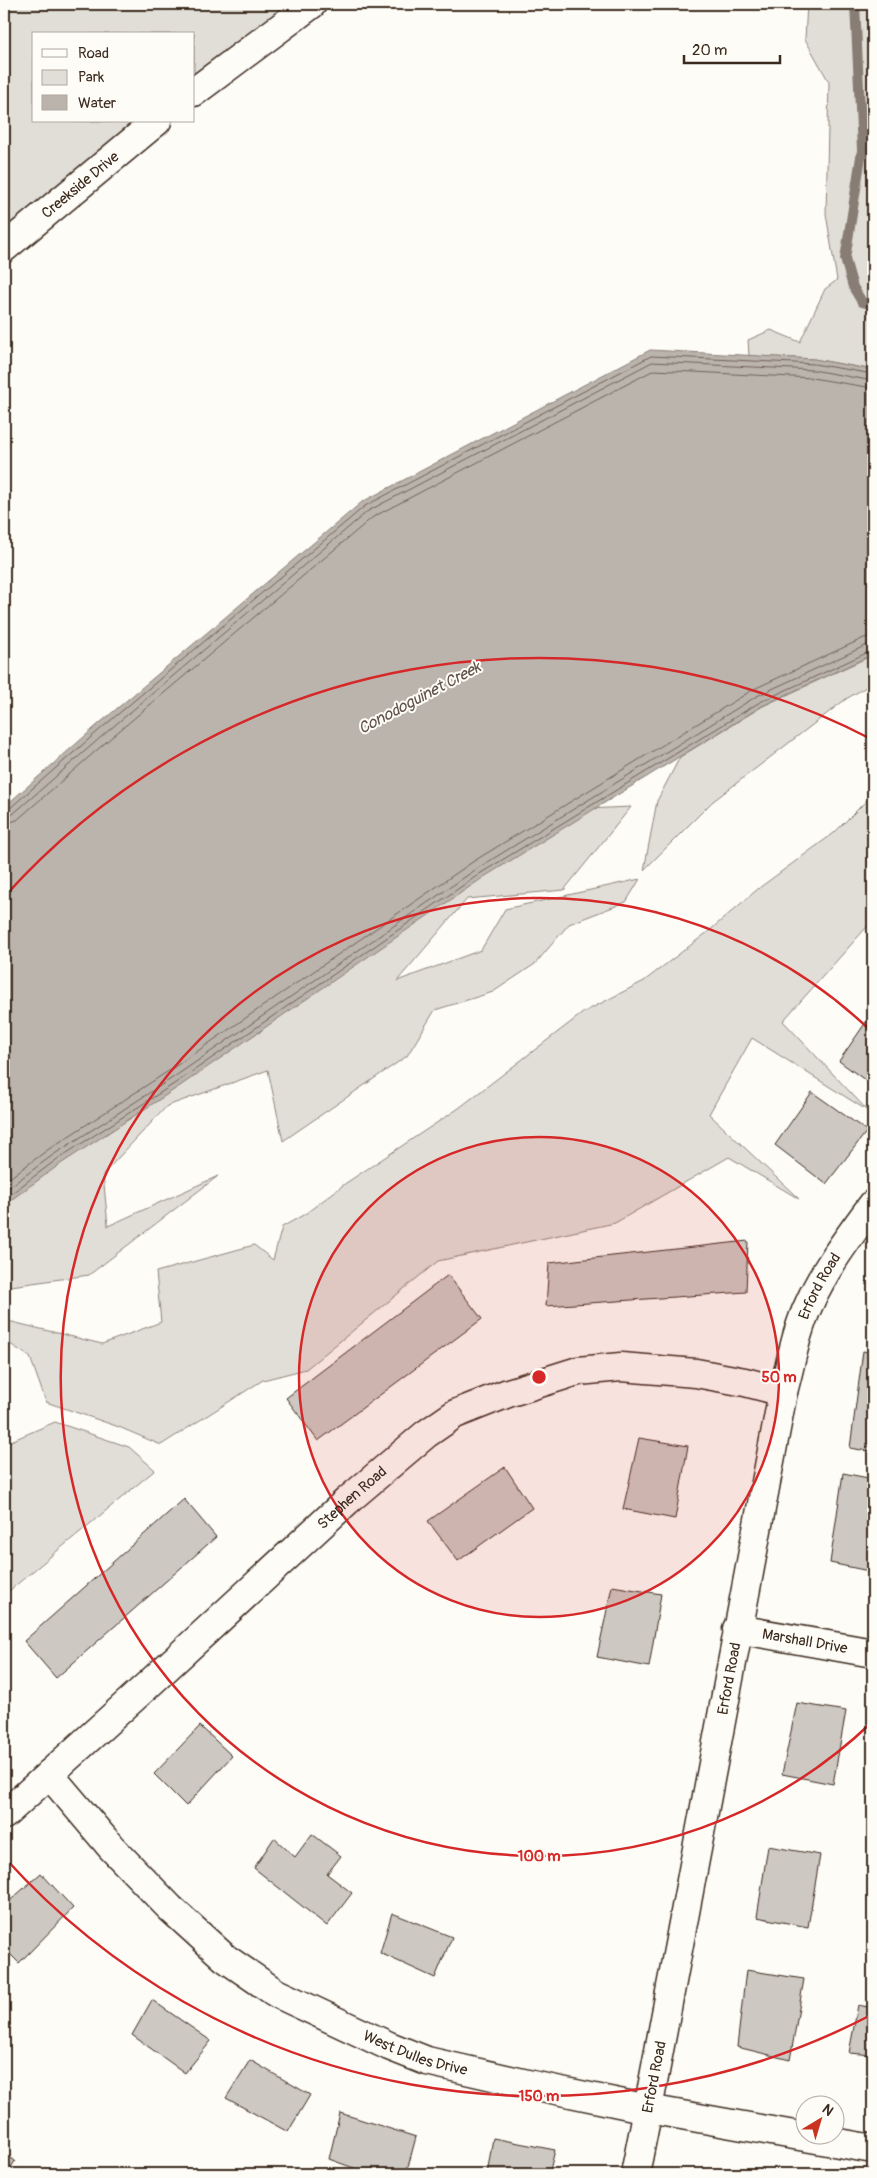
<svg xmlns="http://www.w3.org/2000/svg" width="877" height="2178" viewBox="0 0 877 2178" font-family="Pangolin,sans-serif">
	<style>
		.green { fill: #e1ded7; stroke: #8e847a }
		.water { fill: #bbb4ad; stroke: #887d74 }
		.lines { fill: none; stroke-linecap: round; stroke-linejoin: round }
		.shore { stroke: #6e6157; stroke-width: 1 }
		.stream { stroke: #887d74; stroke-width: 10 }
		.building { fill: #cdc8c2; stroke: #3b2a1e }
		.minor-casing { stroke: #3b2a1e; stroke-width: 31 }
		.tertiary-casing { stroke: #3b2a1e; stroke-width: 31 }
		.minor { stroke: #fdfcf7; stroke-width: 28 }
		.tertiary { stroke: #fdfcf7; stroke-width: 28 }
		.ring { fill: none; stroke: #d62828; stroke-width: 2.5 }
		.labels { text-anchor: middle; stroke-width: 4; stroke-linejoin: round; paint-order: stroke }
		.street-label { font-size: 15px; fill: #3b2a1e; stroke: #fdfcf7 }
		.water-label { font-size: 16px; font-style: italic; fill: #615349; stroke: #fdfcf7 }
		.centre { fill: #d62828; stroke: #fdfcf7; stroke-width: 2.5 }
		.ring-label { font-size: 15px; text-anchor: middle; font-weight: bold; fill: #d62828; stroke: #fdfcf7; stroke-width: 4; stroke-linejoin: round; paint-order: stroke }
	</style>
	<rect width="100%" height="100%" fill="#fdfcf7"/>
	<filter id="ink" filterUnits="userSpaceOnUse"><feTurbulence type="fractalNoise" baseFrequency=".02" numOctaves="2"/><feDisplacementMap in="SourceGraphic" scale="10" xChannelSelector="R" yChannelSelector="G"/><feConvolveMatrix kernelMatrix="1 2 1 2 8 2 1 2 1" color-interpolation-filters="sRGB"/></filter>
	<g filter="url(#ink)">
		<path class="green" d="M 4,4 L 297,4 L 194,84 L 194,34 L 34,34 L 34,121 L 146,121 L 4,232 Z
			M 807,4 L 873,4 L 873,370 L 814,359 L 749,356 L 748,340 L 771,330 L 800,342 L 825,289 L 837,280 L 826,214 L 829,82 L 805,39 Z
			M 873,655 L 873,683 L 846,699 L 712,802 L 644,870 L 657,801 L 680,757 L 763,706 Z
			M 873,794 L 873,920 L 783,1021 L 868,1111 L 752,1038 L 709,1114 L 799,1199 L 729,1157 L 615,1223 L 438,1261 L 306,1369 L 263,1380 L 161,1445 L 119,1427 L 46,1402 L 30,1357 L 4,1340 L 4,1320 L 102,1344 L 161,1322 L 156,1272 L 254,1245 L 273,1260 L 282,1227 L 305,1214 L 346,1183 L 459,1108 L 584,1012 L 644,981 L 709,931 L 759,888 L 834,833 Z
			M 631,807 L 564,890 L 467,899 L 397,981 L 481,950 L 505,909 L 640,879 L 626,902 L 569,924 L 535,964 L 493,992 L 435,1010 L 407,1056 L 283,1141 L 268,1070 L 167,1106 L 103,1174 L 108,1226 L 218,1176 L 89,1275 L 4,1287 L 4,1170 L 212,1030 L 259,1033 L 375,909 L 563,810 Z
			M 55,1422 L 129,1447 L 155,1470 L 4,1595 L 4,1444 Z"/>
		<path class="water" d="M 650,350 L 814,359 L 873,370 L 873,654 L 762,706 L 484,877 L 180,1086 L 59,1165 L 4,1205 L 4,807 L 101,722 L 362,502 Z"/>
		<g class="lines">
			<path class="shore" d="M 4,811 L 9,809 L 104,726 L 365,506 L 651,356 L 814,364 L 873,374
				M 4,817 L 13,814 L 108,731 L 368,511 L 652,362 L 813,370 L 873,381
				M 4,824 L 17,820 L 113,736 L 373,517 L 654,370 L 812,378 L 873,388
				M 4,1182 L 49,1149 L 170,1070 L 474,861 L 754,689 L 864,638 L 873,636
				M 4,1191 L 53,1155 L 174,1077 L 478,868 L 757,696 L 867,645 L 873,644
				M 4,1199 L 56,1160 L 177,1082 L 481,873 L 760,702 L 873,650"/>
			<path class="stream" d="M 855,4 L 862,150 L 845,259 L 853,287 L 862,302 L 873,305"/>
		</g>
		<path class="building" d="M 873,1012 L 873,1086 L 839,1061 Z
			M 812,1092 L 867,1131 L 826,1184 L 775,1145 Z
			M 748,1241 L 746,1292 L 546,1306 L 549,1263 Z
			M 448,1275 L 482,1319 L 318,1441 L 286,1398 Z
			M 863,1351 L 873,1353 L 873,1452 L 850,1448 Z
			M 639,1438 L 688,1446 L 675,1519 L 623,1509 Z
			M 505,1467 L 532,1508 L 458,1561 L 428,1521 Z
			M 843,1473 L 873,1479 L 873,1545 L 869,1571 L 830,1563 Z
			M 184,1499 L 216,1537 L 56,1678 L 24,1641 Z
			M 612,1586 L 661,1594 L 649,1667 L 597,1657 Z
			M 797,1703 L 846,1711 L 833,1784 L 782,1774 Z
			M 200,1726 L 232,1756 L 186,1806 L 154,1774 Z
			M 312,1834 L 341,1856 L 327,1874 L 352,1893 L 327,1926 L 254,1868 L 274,1838 L 295,1857 Z
			M 768,1846 L 820,1855 L 808,1927 L 757,1917 Z
			M 41,1873 L 73,1908 L 19,1963 L 4,1948 L 4,1906 Z
			M 392,1913 L 452,1937 L 435,1978 L 380,1953 Z
			M 746,1970 L 804,1979 L 790,2060 L 737,2047 Z
			M 152,2000 L 211,2041 L 185,2073 L 132,2035 Z
			M 858,2005 L 873,2008 L 873,2055 L 849,2053 Z
			M 250,2060 L 310,2095 L 288,2132 L 226,2098 Z
			M 340,2113 L 416,2137 L 406,2174 L 370,2174 L 329,2159 Z
			M 493,2138 L 555,2150 L 549,2174 L 487,2174 Z
			M 4,2153 L 15,2161 L 7,2174 L 4,2174 Z"/>
		<g class="lines">
			<defs>
				<g id="minor">
					<path d="M 194,92 L 312,4"/>
					<path id="s1" d="M 4,248 L 157,121"/>
					<path id="s2" d="M 737,1629 L 873,1653"/>
					<path id="s3" d="M 49,1774 L 111,1847 L 170,1908 L 225,1958 L 276,1993 L 389,2046 L 427,2061 L 532,2085 L 648,2109 L 873,2149"/>
					<path id="s4" d="M 4,1815 L 150,1683 L 347,1501 L 426,1434 L 455,1414 L 508,1393 L 578,1371 L 621,1367 L 696,1373 L 745,1382 L 783,1392"/>
					<path id="s5" d="M 648,2109 L 783,1392 C 791,1363 796,1331 809,1304 C 825,1268 850,1235 873,1204"/>
				</g>
				<path id="tertiary" d="M 635,2174 L 648,2109"/>
			</defs>
			<use href="#minor" class="minor-casing"/>
			<use href="#tertiary" class="tertiary-casing"/>
			<use href="#minor" class="minor"/>
			<use href="#tertiary" class="tertiary"/>
		</g>
	</g>
	<circle cx="539" cy="1377" r="240" fill="#d62828" fill-opacity=".12"/>
	<g class="ring">
		<circle cx="539" cy="1377" r="240"/>
		<path d="M872 1722A479 479 0 1 1 872 1032"/>
		<path d="M871 2015A719 719 0 0 1 5 1858M5 896A719 719 0 0 1 871 739"/>
	</g>
	<g class="labels">
		<g class="street-label">
			<text dy="5" stroke="none"><textPath href="#s1" startOffset="99">Creekside Drive</textPath></text>
			<text dy="5" stroke="none"><textPath href="#s5" startOffset="842">Erford Road</textPath></text>
			<text dy="5" stroke="none"><textPath href="#s4" startOffset="471">Stephen Road</textPath></text>
			<text dy="5" stroke="none"><textPath href="#s2" startOffset="69">Marshall Drive</textPath></text>
			<text dy="5" stroke="none"><textPath href="#s5" startOffset="438">Erford Road</textPath></text>
			<text dy="5" stroke="none"><textPath href="#s3" startOffset="469">West Dulles Drive</textPath></text>
			<text transform="translate(654 2077) rotate(-79)" y="5">Erford Road</text>
		</g>
		<g class="water-label">
			<text transform="translate(419 697) rotate(-28)" y="6">Conodoguinet Creek</text>
		</g>
	</g>
	<circle cx="539" cy="1377" r="8" class="centre"/>
	<g class="ring-label">
		<text x="779" y="1382">50 m</text>
		<text x="539" y="1861">100 m</text>
		<text x="539" y="2101">150 m</text>
	</g>
	<rect width="877" height="2178" fill="none" stroke="#fdfcf7" stroke-width="20"/>
	<rect x="10" y="10" width="857" height="2158" fill="none" stroke="#3b2a1e" stroke-width="2" filter="url(#ink)"/>
	<rect x="32" y="32" width="162" height="90" fill="#fdfcf7" stroke="#afa8a0"/>
	<rect x="42" y="49" width="25" height="8" fill="#fdfcf7" stroke="#afa8a0"/>
	<text x="78" y="58" font-size="15" fill="#3b2a1e">Road</text>
	<rect x="42" y="70" width="25" height="15" fill="#e1ded7" stroke="#afa8a0"/>
	<text x="78" y="82" font-size="15" fill="#3b2a1e">Park</text>
	<rect x="42" y="95" width="25" height="15" fill="#bbb4ad" stroke="#afa8a0"/>
	<text x="78" y="108" font-size="15" fill="#3b2a1e">Water</text>
	<g transform="translate(820 2120) rotate(38)"><circle r="24" fill="#fdfcf7" stroke="#afa8a0"/>
	<path d="M0-4L9 19L0 12L-9 19Z" fill="#c8321e"/>
	<text y="-8" font-size="14" font-weight="bold" text-anchor="middle" fill="#3b2a1e">N</text>
	</g>
	<path d="M684 55v8h96v-8" fill="none" stroke="#3b2a1e" stroke-width="2.5"/>
	<text x="692" y="55" font-size="15" fill="#3b2a1e" stroke="#fdfcf7" stroke-width="4" paint-order="stroke">20 m</text>
</svg>
